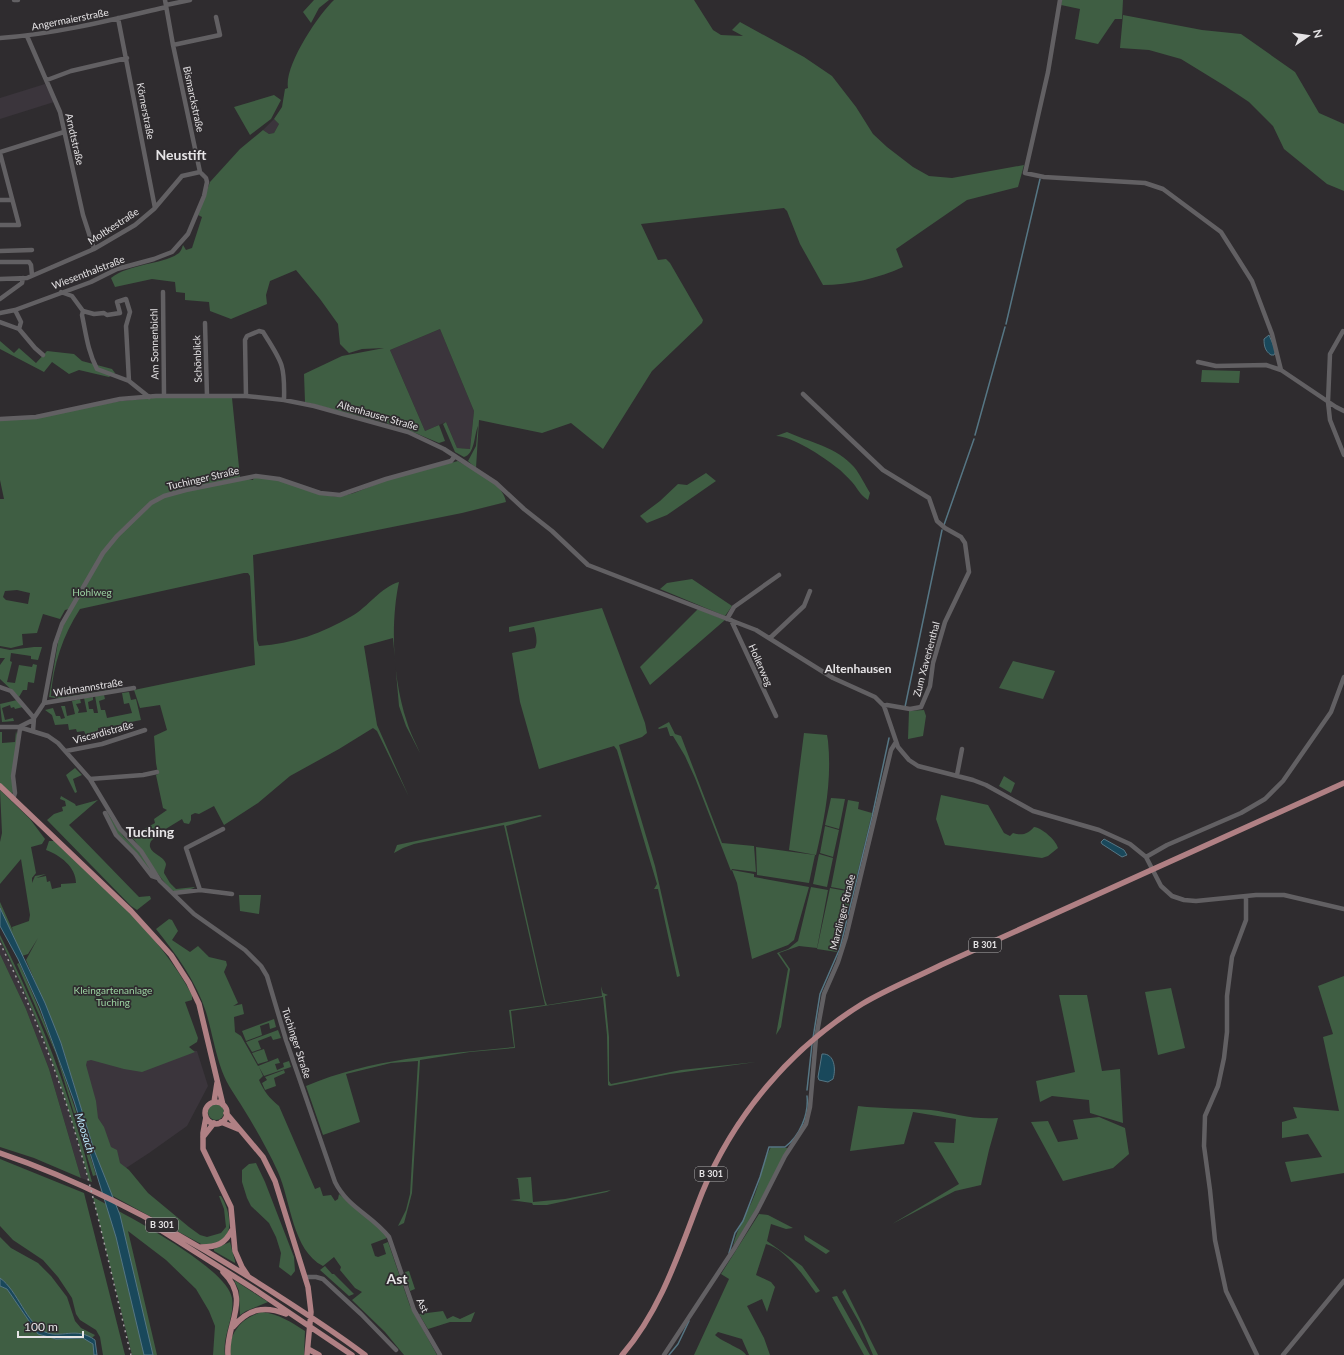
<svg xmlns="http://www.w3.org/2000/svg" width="1344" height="1355" viewBox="0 0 1344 1355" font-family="Lato,sans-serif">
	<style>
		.built { fill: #3b353c }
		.green { fill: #3f5e43; fill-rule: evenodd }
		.water { fill: #19485b; stroke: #567684 }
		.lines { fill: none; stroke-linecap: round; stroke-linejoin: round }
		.stream { stroke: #567684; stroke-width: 1.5 }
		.minor { stroke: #626063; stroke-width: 4.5 }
		.major { stroke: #b08084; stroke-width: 5.5 }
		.rail { stroke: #a5a3a5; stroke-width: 1.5; stroke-dasharray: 2 4; stroke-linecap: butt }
		.labels { text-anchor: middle; stroke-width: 3.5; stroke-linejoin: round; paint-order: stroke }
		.shield { fill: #2f2c2f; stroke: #aeacae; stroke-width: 1 }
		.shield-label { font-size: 9px; font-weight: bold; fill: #e5e3e5 }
		.street-label { font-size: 10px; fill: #e5e3e5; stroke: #2f2c2f }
		.park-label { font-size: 10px; fill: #9bd2a1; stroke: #2f2c2f }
		.water-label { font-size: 11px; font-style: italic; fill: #b9e5f9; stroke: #2f2c2f }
		.quarter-label { font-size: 12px; font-weight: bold; fill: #e5e3e5; stroke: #2f2c2f }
		.district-label { font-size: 14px; font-weight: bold; fill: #e5e3e5; stroke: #2f2c2f }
	</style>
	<rect width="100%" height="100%" fill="#2f2c2f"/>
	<path class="built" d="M 45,84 L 54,102 L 0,119 L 0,98 Z
		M 274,119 L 279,124 L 274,133 L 269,134 L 263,130 Z
		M 440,329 L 474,411 L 470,449 L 457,448 L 446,422 L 425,431 L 390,350 Z
		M 0,939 L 34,1011 L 56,1069 L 89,1181 L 81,1178 L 49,1069 L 26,1009 L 0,954 Z
		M 188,1050 L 197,1051 L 208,1086 L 187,1126 L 149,1153 L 117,1174 L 109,1160 L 80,1058 Z"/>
	<path class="green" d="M 314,0 L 329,0 L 319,8 L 311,23 L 303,12 Z
		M 334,0 L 694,0 L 713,30 L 721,35 L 743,36 L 732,30 L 740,22 L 804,57 L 832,76 L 856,107 L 873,134 L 887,147 L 913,167 L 929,176 L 952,178 L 1024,165 L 1018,187 L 967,200 L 896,249 L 903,267 C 879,278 849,285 823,285 L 800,244 L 787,211 L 784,208 L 641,224 L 658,260 L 666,259 L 670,263 L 703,320 L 702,323 L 652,371 L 603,449 L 571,423 L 542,433 L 479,420 L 476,468 L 468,461 L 476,446 L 478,426 C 474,435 475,454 464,457 L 455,452 L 443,424 L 446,422 L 457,448 L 470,449 L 474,411 L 440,329 L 390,350 L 425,431 L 439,425 L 445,441 L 439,443 L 401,427 L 305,402 L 304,374 L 342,356 L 384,348 L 362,349 L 349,353 L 340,344 L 338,324 L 320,299 L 296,270 L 270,281 L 266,295 L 267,304 L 231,319 L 210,311 L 209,302 L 185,300 L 185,293 L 176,292 L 175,282 L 152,279 L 115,287 L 111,278 C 130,263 163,265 179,253 C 181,251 182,248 183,245 L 186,250 L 192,248 L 202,217 L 198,215 L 210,182 L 240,149 L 263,130 L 269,134 L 274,133 L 279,124 L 274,119 L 282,107 L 285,89 L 288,88 C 284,66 318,15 334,0 Z
		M 1062,0 L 1123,0 L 1122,19 L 1115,19 L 1098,44 L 1075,39 L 1080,9 L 1061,5 Z
		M 1123,15 L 1202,30 L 1241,34 L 1295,72 L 1319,113 L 1344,124 L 1344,191 L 1327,184 L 1284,149 L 1273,126 L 1249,102 L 1225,86 L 1181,59 L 1149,50 L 1120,48 Z
		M 274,95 L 281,100 L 271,119 L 250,135 L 234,107 Z
		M 0,341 L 14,353 L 19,348 L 36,363 L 47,351 L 74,354 L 82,361 L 112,369 L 115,373 L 109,377 L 79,370 L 69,374 L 52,362 L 44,372 L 0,349 Z
		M 1202,370 L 1240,371 L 1239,383 L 1201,382 Z
		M 153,398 L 232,398 L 240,477 L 253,480 L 254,477 L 275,479 L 318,494 L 338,497 L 354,493 L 387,480 L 458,461 C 474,471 503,482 506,502 L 462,513 L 253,555 L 257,640 L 259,646 C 292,644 323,633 352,616 C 368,607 381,587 399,582 C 390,624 393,681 407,722 C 410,733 416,743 420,753 L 406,726 L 399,706 L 393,638 L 364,646 L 377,725 L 409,797 L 377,731 L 373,728 L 339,749 L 290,776 L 258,803 L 224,825 L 214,806 L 199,814 L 195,813 L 191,815 L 191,820 L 189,824 L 184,823 L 182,819 L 164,830 L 151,841 C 145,853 164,855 166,864 C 166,867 164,869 164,873 L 170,883 L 176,889 L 195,887 C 191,890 179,892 174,891 C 166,889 139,845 131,836 L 155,823 L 154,819 L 167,810 L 163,808 L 156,775 L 158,774 L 156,763 L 154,736 L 167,730 L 160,705 L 140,708 L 134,690 L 255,665 L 250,576 L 248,573 L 244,573 L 80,609 C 63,635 53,665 51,696 L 64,697 L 128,687 L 61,699 L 49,697 L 58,642 L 65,621 L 73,608 L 65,610 L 60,619 L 43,614 L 37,633 L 22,634 L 23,645 L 11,648 L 0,646 L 0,499 L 4,499 L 0,480 L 0,421 L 121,401 ZM 17,590 L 30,593 L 28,604 L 6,600 L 3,597 L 5,591 Z
		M 787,432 C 809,442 837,447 854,467 C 860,474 865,485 870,493 L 868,500 C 860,495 858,489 852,482 C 847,477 842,471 836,467 C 824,457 792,436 776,436 Z
		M 706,473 L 716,481 L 667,515 L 647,523 L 640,516 L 660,501 L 678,484 L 687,485 Z
		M 692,579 L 732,606 L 725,616 L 660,589 L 667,583 Z
		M 602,608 L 645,723 L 647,733 L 642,737 L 619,745 L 655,866 L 680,976 L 677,977 L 658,889 L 654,889 L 657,884 L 617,750 L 614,746 L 539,769 L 520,702 L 512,653 L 535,648 C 538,642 536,634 534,627 L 509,632 L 509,627 Z
		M 698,609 L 725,620 L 650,685 L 640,667 Z
		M 34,647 L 42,647 L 38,660 L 31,659 L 31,656 L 11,653 L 10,661 L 12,662 L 7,682 L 15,683 L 19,665 L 32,667 L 33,664 L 37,665 L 34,683 L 28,682 L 27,690 L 23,690 L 19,697 L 0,679 L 0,665 L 5,658 L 0,658 L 0,648 L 10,650 Z
		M 1013,661 L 1055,671 L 1043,699 L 999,688 Z
		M 129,692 L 131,700 L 136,699 L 141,720 L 121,724 L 123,732 L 121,732 L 119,725 L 98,728 L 98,731 L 89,733 L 90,736 L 87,737 L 84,731 L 77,732 L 76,729 L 69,730 L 68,724 L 55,725 L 52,715 L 45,710 L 53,708 L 56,716 L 60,716 L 61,719 L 65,718 L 61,706 L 65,706 L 67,716 L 75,714 L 72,701 L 80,699 L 81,703 L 76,704 L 79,710 L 78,713 L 87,712 L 84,698 L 93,697 L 93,700 L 88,702 L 89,709 L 93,709 L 94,713 L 98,713 L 95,696 L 104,695 L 105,699 L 99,701 L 101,710 L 105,710 L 107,718 L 132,713 L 129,703 L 124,704 L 122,693 Z
		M 17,700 L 23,707 L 15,709 L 14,707 L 11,708 L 10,705 L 2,708 L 5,720 L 13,718 L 14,721 L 2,722 L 0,704 Z
		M 924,710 L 926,716 L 923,736 L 908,739 L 909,711 Z
		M 669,722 L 675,734 L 681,736 L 722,843 L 754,846 L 756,872 L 732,869 L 731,871 L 695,778 L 685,756 L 673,736 L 670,736 L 667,727 L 659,729 L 658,728 Z
		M 16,731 L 18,739 L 13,792 L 11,794 L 0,784 L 0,732 L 2,732 L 2,743 L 15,742 Z
		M 804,733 L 827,735 L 828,741 C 832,780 825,817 816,855 L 789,850 Z
		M 75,768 L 82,775 L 73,779 L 77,792 L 75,793 L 66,775 Z
		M 1004,776 L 1015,783 L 1011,793 L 999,786 Z
		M 0,790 L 30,819 L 45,839 L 42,844 L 31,847 L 36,873 L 32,878 L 32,883 L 35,876 L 46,874 L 36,878 L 46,876 L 47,882 L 50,881 L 52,889 L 61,887 L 61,884 L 76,883 C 76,867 60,855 46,850 L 49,841 L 54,841 C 104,889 159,933 192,995 L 192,1000 L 185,1002 L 198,1038 L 197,1042 L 189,1047 L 195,1052 L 142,1072 L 124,1069 L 91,1060 L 87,1061 L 86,1065 L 96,1101 L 98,1118 L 104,1127 L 111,1147 L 117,1150 L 120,1163 L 129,1170 L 148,1193 L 189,1227 L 200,1235 L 207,1237 L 221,1233 L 226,1227 L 224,1209 L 219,1196 L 221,1196 C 230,1210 237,1240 213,1244 C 209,1244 205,1245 201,1244 L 111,1195 L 94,1150 L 61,1043 L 26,960 L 38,938 L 28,954 L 22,956 L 0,908 L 0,902 L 13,931 L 12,927 L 29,921 L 30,915 L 21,859 L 0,884 L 0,842 L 2,833 Z
		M 941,795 L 988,805 L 1004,833 L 1010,836 L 1013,833 C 1022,836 1028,834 1034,827 C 1042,828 1056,840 1058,848 L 1048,856 L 1042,858 L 945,845 L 936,819 Z
		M 61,796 L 75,804 L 76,806 L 98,800 L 69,825 L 139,897 L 150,896 L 151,899 L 137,910 L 131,906 L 47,820 L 54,814 L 63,811 L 62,807 L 66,806 L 65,801 L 60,799 Z
		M 831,798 L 845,799 L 839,829 L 825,825 Z
		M 848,800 L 859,802 L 858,809 L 872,813 L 853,891 L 831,887 Z
		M 106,811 L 123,836 L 139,851 L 154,874 L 118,837 Z
		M 540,815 L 542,816 L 506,826 L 545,1000 L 547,1005 L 602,996 L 601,986 L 603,993 L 608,995 L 605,996 L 609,1037 L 609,1081 L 611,1084 L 681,1070 L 756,1062 L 670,1074 L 610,1086 L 608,1085 L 607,1035 L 603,997 L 511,1011 L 515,1048 L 470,1052 L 420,1060 L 412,1193 L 404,1223 L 398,1226 L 406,1210 L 410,1194 L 418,1061 L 391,1063 L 346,1074 L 360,1122 L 323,1135 L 306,1086 C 371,1058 445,1054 514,1047 L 509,1010 L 545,1005 L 504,825 L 414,844 L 403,848 L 394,853 L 397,845 Z
		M 825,826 L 839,830 L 833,857 L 820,853 Z
		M 756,847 L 815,855 L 809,883 L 757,875 Z
		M 819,854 L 833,858 L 827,887 L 813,884 Z
		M 732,870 L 754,874 L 754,877 L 809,887 L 794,940 L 788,945 L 752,959 L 737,883 Z
		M 811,887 L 828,890 L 817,948 L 799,946 L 779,953 L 790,969 L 781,1027 L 776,1035 L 788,969 L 777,953 L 788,949 L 798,941 Z
		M 830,888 L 852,892 L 837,952 L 817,949 Z
		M 239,895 L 261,895 L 259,914 L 240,911 Z
		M 169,919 L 172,920 L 178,931 L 172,940 L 190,952 L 198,946 L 209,957 L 226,961 L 227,965 L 224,972 L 238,1003 L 233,1006 L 242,1004 L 244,1014 L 234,1017 L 235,1032 L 241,1036 L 258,1066 L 278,1058 L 280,1063 L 275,1064 L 277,1070 L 284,1067 L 283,1063 L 289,1061 L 291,1067 L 264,1076 L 259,1067 L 263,1076 L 259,1080 C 264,1091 269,1098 279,1106 L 315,1189 L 320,1187 L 323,1196 L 331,1195 L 335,1201 L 338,1199 L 339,1194 L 385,1233 L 387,1238 L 371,1244 L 375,1256 L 378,1257 L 386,1254 L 383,1244 L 388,1242 L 410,1306 L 437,1355 L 404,1355 L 385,1332 L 352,1300 L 362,1292 L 355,1288 L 340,1270 L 341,1267 L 334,1257 L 323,1266 C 292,1250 291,1201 278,1172 C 268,1150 256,1129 243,1108 C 236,1096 227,1085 222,1071 C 215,1052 212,1032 206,1012 C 196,981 176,954 156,929 Z
		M 0,935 C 40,1014 71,1096 92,1182 L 89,1181 C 66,1094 40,1020 0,939 Z
		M 0,954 L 26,1009 L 49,1069 L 81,1178 L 34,1158 L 0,1147 Z
		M 19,963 C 51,1032 74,1103 96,1175 L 93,1176 L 56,1054 L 17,964 Z
		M 1344,976 L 1344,1173 L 1291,1182 L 1285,1162 L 1322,1157 L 1308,1134 L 1282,1138 L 1282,1122 L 1297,1118 L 1293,1107 L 1339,1111 L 1323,1037 L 1333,1034 L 1318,986 Z
		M 1171,988 L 1185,1048 L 1158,1055 L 1145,992 Z
		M 1059,995 L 1087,995 L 1102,1071 L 1120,1069 L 1123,1123 L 1090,1113 L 1089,1100 L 1052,1096 L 1040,1102 L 1036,1081 L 1075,1072 Z
		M 274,1019 L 276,1027 L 270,1029 L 269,1023 L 260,1026 L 262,1035 L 246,1041 L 242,1031 Z
		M 278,1030 L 281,1038 L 273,1040 L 271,1036 L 258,1041 L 261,1049 L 252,1052 L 246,1042 Z
		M 264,1049 L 268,1061 L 258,1064 L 252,1053 Z
		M 284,1070 L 285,1073 L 274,1078 L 276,1086 L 265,1090 L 262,1083 L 267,1080 L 265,1077 Z
		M208 1112a8 8 0 1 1 16 0a8 8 0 1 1-16 0Z
		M 858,1106 C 882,1109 907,1108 931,1110 C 955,1113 972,1120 998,1118 L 989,1150 L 981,1185 L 955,1191 L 892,1224 L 959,1184 L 934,1142 L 954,1143 L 956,1119 L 913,1112 L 904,1144 L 850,1151 Z
		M 1099,1117 L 1125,1128 L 1129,1154 L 1113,1168 L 1063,1181 L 1031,1122 L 1048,1121 L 1058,1142 L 1078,1139 L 1073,1120 Z
		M 771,1147 L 788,1148 L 750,1220 L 733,1246 C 737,1228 748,1212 755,1194 C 761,1179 763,1161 771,1147 Z
		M 0,1159 L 84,1193 L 125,1355 L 103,1355 L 100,1337 L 96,1330 L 80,1320 L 76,1314 L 72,1298 L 58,1277 L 43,1260 L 13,1240 L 0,1226 Z
		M 256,1163 L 265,1182 L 294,1257 L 295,1271 L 291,1276 L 279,1267 L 281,1253 L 276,1237 L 269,1223 L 251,1206 L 247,1198 L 242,1182 L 242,1170 L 249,1164 Z
		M 531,1177 L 533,1202 L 565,1199 L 611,1190 L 607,1192 L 547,1205 L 533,1205 L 532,1203 L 510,1200 L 520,1199 L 518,1179 L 516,1178 Z
		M 93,1197 C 122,1213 227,1267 232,1298 C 235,1317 222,1336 225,1355 L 213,1355 L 215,1326 L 209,1311 L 196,1289 L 166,1260 L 128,1231 L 157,1355 L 132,1355 Z
		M 759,1214 L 768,1215 L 793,1228 L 786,1229 L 771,1224 L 767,1241 L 802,1266 L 820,1291 L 816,1293 C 805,1278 785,1248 766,1244 L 756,1275 L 771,1282 L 775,1287 L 767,1312 L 762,1299 L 747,1306 L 764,1338 L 770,1355 L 749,1355 L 742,1339 L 718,1332 L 715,1335 C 722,1342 744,1349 746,1355 L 694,1355 L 729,1279 L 721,1274 Z
		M 804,1235 L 830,1251 L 826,1254 L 805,1240 Z
		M 0,1237 L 11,1248 L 38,1263 L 51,1276 L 67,1297 L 75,1321 L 81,1328 L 95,1335 L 92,1338 C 74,1328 59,1338 44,1332 C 25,1323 18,1291 0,1278 Z
		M 230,1242 L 235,1261 L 235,1263 L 214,1251 L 214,1249 Z
		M 325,1266 L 332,1274 L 334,1274 L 354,1294 L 349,1296 L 320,1270 Z
		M 409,1271 L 415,1289 L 410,1291 L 405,1272 Z
		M 234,1280 L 268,1302 L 246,1311 L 240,1315 L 239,1291 Z
		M 0,1286 L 7,1289 L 38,1334 L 56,1339 L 83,1338 L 93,1343 L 94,1355 L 0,1355 Z
		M 845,1289 L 878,1355 L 873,1355 L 859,1322 L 842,1292 Z
		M 837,1296 L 870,1355 L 864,1355 L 832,1297 Z
		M 443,1311 L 447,1319 L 453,1316 L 460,1319 L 475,1312 L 471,1322 L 450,1322 L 428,1329 L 419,1314 Z
		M 262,1312 C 279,1314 291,1322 305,1331 L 304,1355 L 229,1355 C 229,1333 241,1318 262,1312 Z"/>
	<path class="water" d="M 1269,335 L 1276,351 L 1274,355 L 1271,355 C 1265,351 1264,346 1264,339 Z
		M 1104,839 L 1124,850 L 1127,855 L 1122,857 L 1102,844 L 1101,842 Z
		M 0,908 L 45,1003 L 61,1043 L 94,1150 L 120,1215 L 153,1355 L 144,1355 L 116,1237 L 74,1101 L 40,1008 L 18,959 L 0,926 Z
		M 822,1054 C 835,1053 836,1070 833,1079 L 828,1082 L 819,1080 L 818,1077 Z
		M 0,1278 C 18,1291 26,1323 45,1332 C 61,1339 76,1326 95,1340 L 97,1355 L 94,1355 L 93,1344 L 83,1338 L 56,1339 L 38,1334 L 7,1289 L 0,1286 Z"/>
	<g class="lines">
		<path class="stream" d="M 1006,324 L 1040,179
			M 975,435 L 1005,327
			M 944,525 L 974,439
			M 905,707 L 942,530
			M 813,1038 L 820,994 L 840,948 L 872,817 L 889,738
			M 807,1090 L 812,1044
			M 729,1253 L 735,1233 L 743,1221 L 760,1177 L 769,1147 L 785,1147 C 800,1136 809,1114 807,1096
			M 669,1355 L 678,1344 L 689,1321"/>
		<path class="minor" d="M 14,0 L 18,0
			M 1060,0 L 1048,72 L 1025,173 L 1044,177 L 1145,183 L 1163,189 L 1221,232 L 1252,281 L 1272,334 L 1281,370
			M 166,5 L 190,0
			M 118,18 L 155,208
			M 27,36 L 60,112 L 83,215 L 94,249
			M 0,38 C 56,34 111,20 166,7
			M 173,45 L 220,35 L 216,17
			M 47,80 L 71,71 L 127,58
			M 0,152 L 64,132
			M 0,153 L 19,225 L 0,225
			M 0,200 L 12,200
			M 0,251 L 32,250
			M 0,262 L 29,262 L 31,265 L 32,275
			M 0,279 L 27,278 L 94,249 L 135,225 L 154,209 L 182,176 L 200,172
			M 61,292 L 72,296 L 83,311 L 94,314 L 104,313 L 107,315 L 120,313 L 117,302 L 126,299 L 130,312 L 126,326 L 129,381
			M 163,292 L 164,396
			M 0,299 L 22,283 L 23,278
			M 15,310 L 21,322 L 19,329
			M 83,311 L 82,315 C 86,334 88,352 97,369 L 129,381 L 149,397
			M 0,313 L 15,310 L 91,282 L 117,269 L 154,259 L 172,252 L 188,234 L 204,196 L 207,182 L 206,178 L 200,172 L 173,45 L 165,0
			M 0,322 L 19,329 L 35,348 L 43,355
			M 205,323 L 207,396
			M 1343,331 L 1330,354 L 1328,402 L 1330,420 L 1344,455
			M 1198,362 L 1216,366 L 1266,365 L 1281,370 L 1336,407 L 1344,411
			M 803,394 L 883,470 L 929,498 L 937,521 L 945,528 L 961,537 L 965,543 L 969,572 L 945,622 L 933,663 L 930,686 L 921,707 L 910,709 L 887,705 L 884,706
			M 246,396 L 245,340 L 247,336 L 259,331 L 263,332 C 282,362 285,364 284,400
			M 0,419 L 36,417 L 120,399 L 156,396 L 246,396 L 284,400 L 314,406 L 408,432 L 444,449 L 496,483 L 524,509 L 552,531 L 588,565 L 756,630 L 833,678 L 875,697 L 884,706 L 898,747 L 909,760 L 918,766 L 973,780 L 986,785 L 1033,811 L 1099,830 L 1130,844 L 1146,857 L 1161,886 L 1172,896 L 1184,900 L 1196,901 L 1256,895 L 1284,895 L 1344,909
			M 727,619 L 734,607 L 779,575
			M 731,620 L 776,716
			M 770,638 L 804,606 L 810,591
			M 0,687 L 11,691 L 34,718
			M 44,703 L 134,688
			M 0,727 L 19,727 L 33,720
			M 19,727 L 48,736 L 58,743 L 90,779 L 120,829 L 141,851 L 160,881 L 194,914 L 245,950 L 261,966 L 267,976 L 286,1040 L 335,1182 C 348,1208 372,1215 389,1237 L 414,1310 L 440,1355
			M 33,731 L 34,718 L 44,703 L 55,644 L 62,624 L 103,553 L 117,536 L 151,503 L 164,496 L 186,490 L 256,476 L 279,479 L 320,493 L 340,495 L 386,479 L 451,461 L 455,456
			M 66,751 L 102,744 L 145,730
			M 957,775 L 962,749
			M 90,779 L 143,775 L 157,772
			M 13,799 L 15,793 L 13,776 L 20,729
			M 105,813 L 116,835 L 135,854 L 152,876 L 158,878
			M 1146,857 L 1167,845 L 1241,813 L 1265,799 L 1283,781 L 1331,712 L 1344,677
			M 200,890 L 186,848 L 223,829
			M 174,893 L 200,890 L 232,894
			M 1246,897 L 1246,920 L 1232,957 L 1227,996 L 1227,1032 L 1224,1058 L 1218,1086 L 1205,1116 L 1204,1146 L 1210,1190 L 1215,1240 L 1226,1291 L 1257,1355
			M 305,1277 L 316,1277 L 323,1279 L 361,1314 L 396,1350
			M 664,1355 L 734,1249 L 757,1211 L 785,1156 L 806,1124 L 810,1107 L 816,1038 L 824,994 L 838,962 L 846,937 L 891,750 L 896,742
			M 1283,1355 L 1344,1281"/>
		<path class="major" d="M 0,786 L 131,911 L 171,955 L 189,983 L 199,1004 L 223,1105
			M 214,1102 L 217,1083
			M205 1113a11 11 0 1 1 22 0a11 11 0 1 1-22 0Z
			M 226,1113 L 263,1157 L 275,1181 L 308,1287 L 311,1312 L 307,1355
			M 206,1117 L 203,1133 L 203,1149 L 231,1207 L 235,1251 L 242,1267 L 248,1276
			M 221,1122 L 238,1129
			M 203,1137 L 214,1123
			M 0,1153 C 86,1182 167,1226 244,1274 C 285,1300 327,1326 365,1355
			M 148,1222 L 254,1289 L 352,1355
			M 201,1247 C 217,1247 225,1244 232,1230
			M 223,1272 C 252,1300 225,1325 228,1355
			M 233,1327 C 248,1309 264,1305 286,1314
			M 308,1349 L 319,1355
			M 622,1355 C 662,1309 680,1249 702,1193 C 734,1115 791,1048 862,1004 C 887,989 915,978 941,965 L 1344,783"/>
		<path class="rail" d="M 0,943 C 25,994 47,1046 65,1100 C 92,1183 110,1270 131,1355"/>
	</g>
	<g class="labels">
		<g class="shield">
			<rect x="969" y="938" width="32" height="14" rx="3"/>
			<rect x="695" y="1167" width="32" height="14" rx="3"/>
			<rect x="146" y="1218" width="32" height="14" rx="3"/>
		</g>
		<g class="shield-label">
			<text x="985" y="948">B 301</text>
			<text x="711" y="1177">B 301</text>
			<text x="162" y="1228">B 301</text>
		</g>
		<g class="street-label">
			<text transform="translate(70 19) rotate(-11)" y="4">Angermaierstraße</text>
			<text transform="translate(194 99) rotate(78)" y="4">Bismarckstraße</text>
			<text transform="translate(146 111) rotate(79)" y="4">Körnerstraße</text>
			<text transform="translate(75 139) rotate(77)" y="4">Arndtstraße</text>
			<text transform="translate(113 226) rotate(-33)" y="4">Moltkestraße</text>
			<text transform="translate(88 272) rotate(-21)" y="4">Wiesenthalstraße</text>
			<text transform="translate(154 344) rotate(-91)" y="4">Am Sonnenbichl</text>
			<text transform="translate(197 359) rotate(-92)" y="4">Schönblick</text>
			<text transform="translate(378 415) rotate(16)" y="4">Altenhauser Straße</text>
			<text transform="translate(203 478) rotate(-13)" y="4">Tuchinger Straße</text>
			<text transform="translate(926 659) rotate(-75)" y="4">Zum Xaverienthal</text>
			<text transform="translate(761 665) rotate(66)" y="4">Hollerweg</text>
			<text transform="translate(88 687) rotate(-9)" y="4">Widmannstraße</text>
			<text transform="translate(103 732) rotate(-15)" y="4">Viscardistraße</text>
			<text transform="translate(842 912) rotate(-76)" y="4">Marzlinger Straße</text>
			<text transform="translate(297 1043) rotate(72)" y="4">Tuchinger Straße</text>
			<text transform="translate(423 1305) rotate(64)" y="4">Ast</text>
		</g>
		<g class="park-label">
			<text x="92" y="596">Hohlweg</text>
			<text x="113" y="994">Kleingartenanlage<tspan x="113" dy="12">Tuching</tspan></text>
		</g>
		<g class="water-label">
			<text transform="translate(85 1133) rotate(72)" y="4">Moosach</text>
		</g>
		<g class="quarter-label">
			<text x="858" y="673">Altenhausen</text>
		</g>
		<g class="district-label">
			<text x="181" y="160">Neustift</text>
			<text x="150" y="837">Tuching</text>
			<text x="397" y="1284">Ast</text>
		</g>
	</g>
	<g transform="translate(1308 36) rotate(77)" stroke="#2f2c2f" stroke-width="3" paint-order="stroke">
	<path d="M0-3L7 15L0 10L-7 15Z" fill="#e5e3e5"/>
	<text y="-6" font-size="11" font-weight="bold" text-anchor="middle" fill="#e5e3e5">N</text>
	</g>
	<path d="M18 1331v6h65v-6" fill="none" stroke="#e5e3e5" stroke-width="2"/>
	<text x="24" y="1331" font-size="12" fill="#e5e3e5" stroke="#2f2c2f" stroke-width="3" paint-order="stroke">100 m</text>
</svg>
